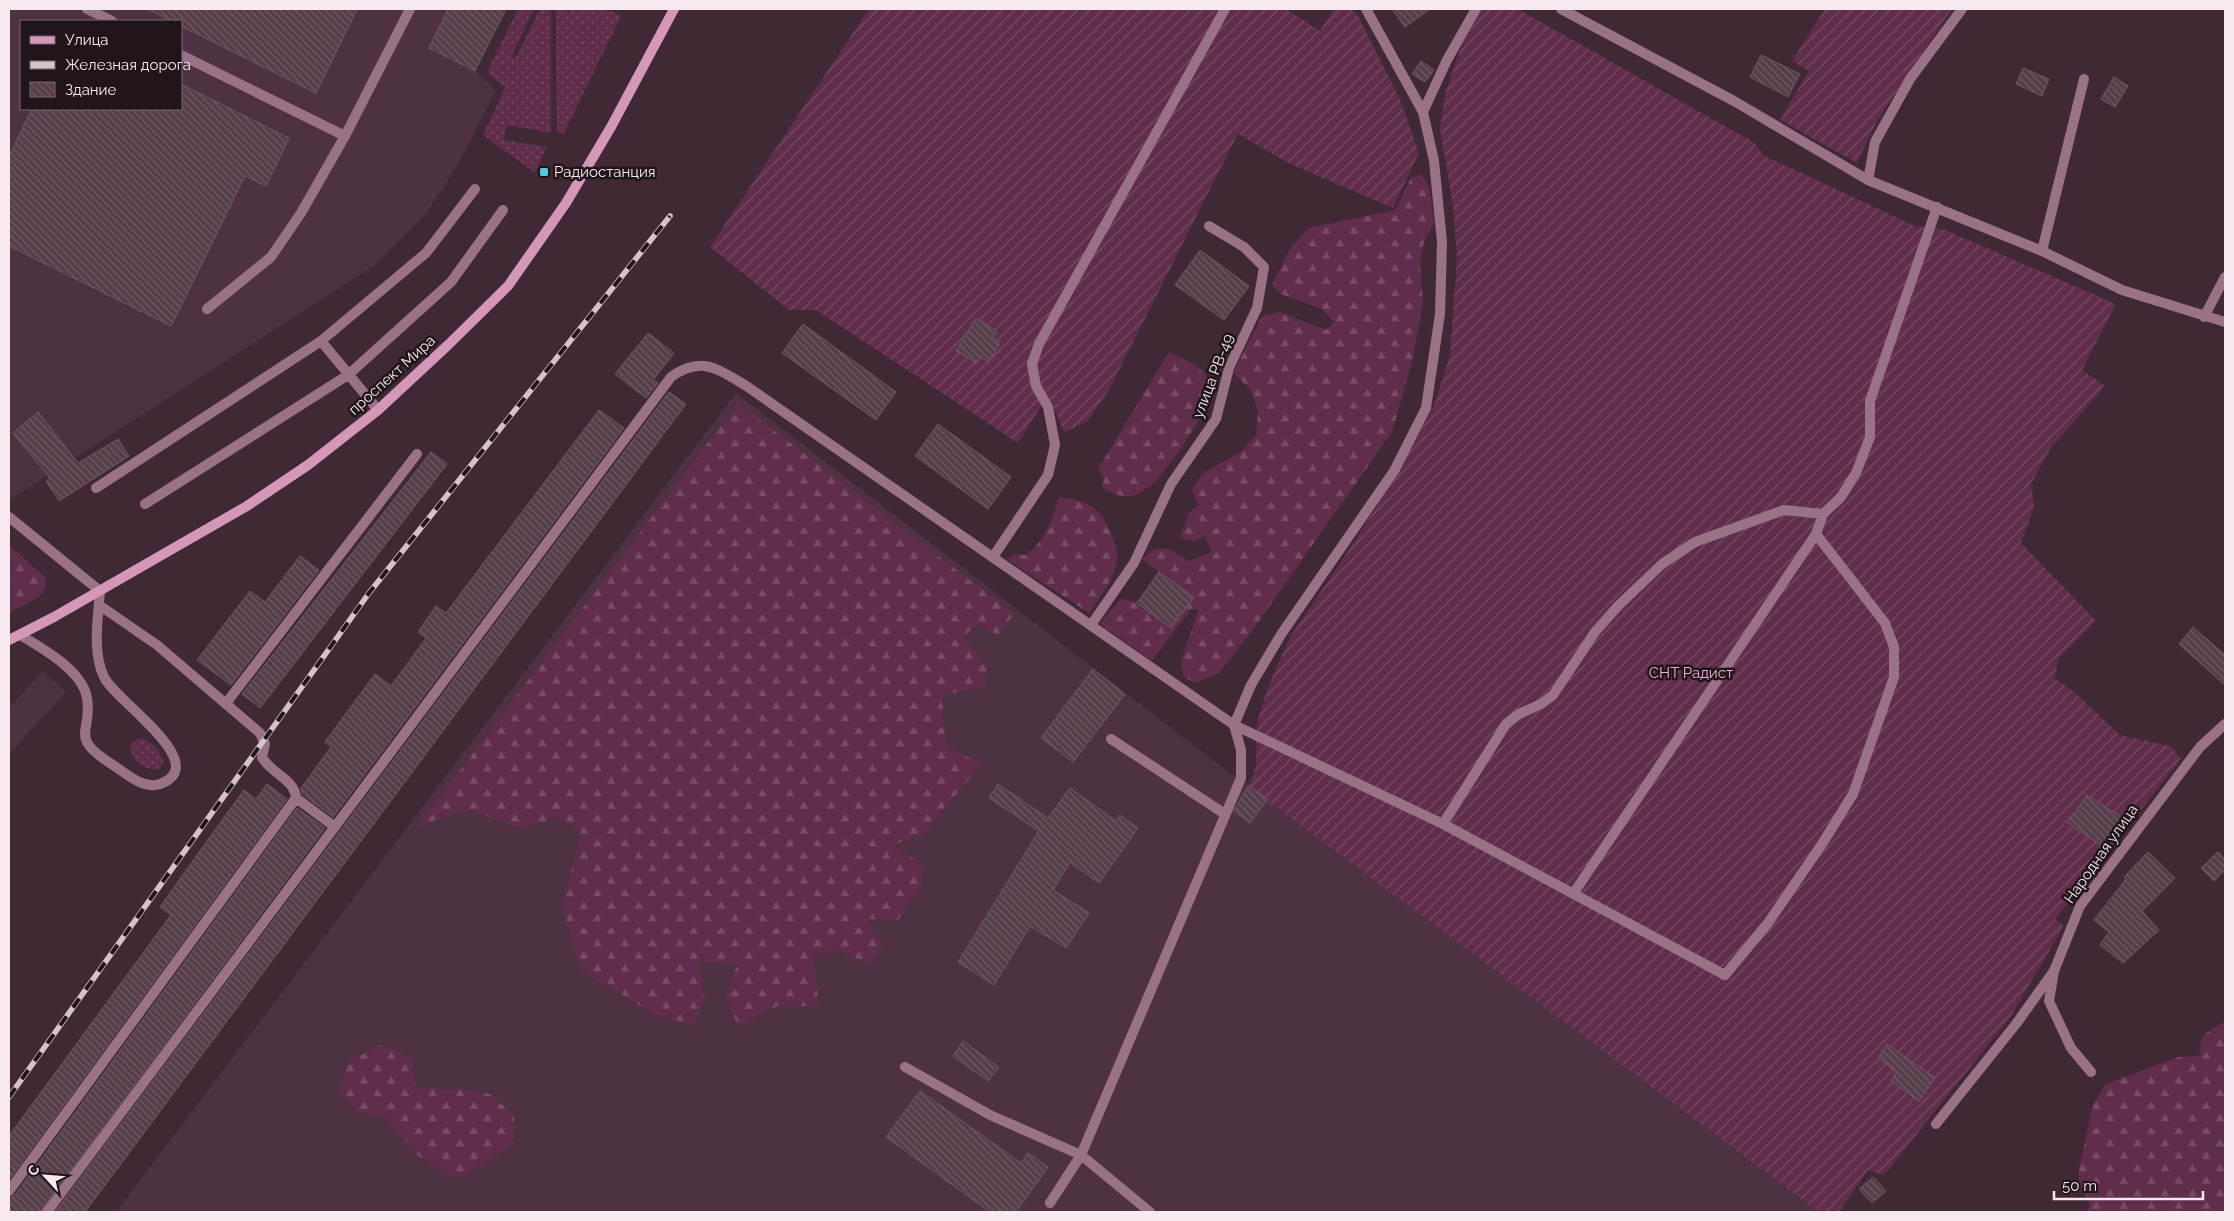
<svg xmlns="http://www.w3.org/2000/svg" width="2234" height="1221" viewBox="0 0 2234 1221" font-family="Raleway,sans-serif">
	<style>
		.built { fill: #4e3242; fill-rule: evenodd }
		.grass { fill: url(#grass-dots) }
		.forest { fill: url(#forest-firs) }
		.garden { fill: url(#garden-furrows) }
		.building { fill: url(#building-back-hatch); stroke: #705663 }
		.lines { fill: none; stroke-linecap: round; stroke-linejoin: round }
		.lane { stroke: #997286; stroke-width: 10 }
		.street { stroke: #997286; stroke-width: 10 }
		.secondary { stroke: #d597b7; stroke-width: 10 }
		.rail-casing { stroke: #d5c3cb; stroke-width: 5.5 }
		.rail { stroke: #20151a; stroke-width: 4; stroke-dasharray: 11; stroke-linecap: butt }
		.poi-dot { fill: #54cadd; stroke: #20151a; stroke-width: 2 }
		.labels { text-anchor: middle; stroke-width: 5; stroke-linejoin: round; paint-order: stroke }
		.poi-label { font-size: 15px; fill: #f8e8ef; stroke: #20151a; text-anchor: start }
		.street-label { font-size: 15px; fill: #f8e8ef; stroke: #20151a }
		.park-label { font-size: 15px; fill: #f2add1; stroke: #20151a }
	</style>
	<defs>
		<pattern id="grass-dots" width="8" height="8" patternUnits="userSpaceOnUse" patternTransform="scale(1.25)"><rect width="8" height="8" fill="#602e4a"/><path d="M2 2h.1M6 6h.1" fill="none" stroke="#784c64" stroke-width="1.8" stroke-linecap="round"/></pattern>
		<pattern id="forest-firs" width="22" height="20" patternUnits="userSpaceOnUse" patternTransform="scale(1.25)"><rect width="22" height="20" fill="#602e4a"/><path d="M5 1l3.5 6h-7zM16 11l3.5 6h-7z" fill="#784c64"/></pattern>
		<pattern id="garden-furrows" width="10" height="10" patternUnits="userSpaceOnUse" patternTransform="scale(1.25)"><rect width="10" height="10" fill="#602e4a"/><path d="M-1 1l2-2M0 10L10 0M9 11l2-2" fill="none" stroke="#784c64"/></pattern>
		<pattern id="building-back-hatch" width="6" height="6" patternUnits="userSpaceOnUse" patternTransform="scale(1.25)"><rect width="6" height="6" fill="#563d4a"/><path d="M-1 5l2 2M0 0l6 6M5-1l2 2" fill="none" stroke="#6f5964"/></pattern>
	</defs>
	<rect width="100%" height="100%" fill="#402835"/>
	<path class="built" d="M 9,9 L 448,9 L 429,48 L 475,71 L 496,90 L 457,166 L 427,212 L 375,265 L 11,499 L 9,497 ZM 21,21 L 181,21 L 181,109 L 21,109 Z
		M 736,393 L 1231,774 L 1241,778 L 1819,1212 L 116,1212 Z
		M 43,671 L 66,692 L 9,754 L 9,708 Z"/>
	<path class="grass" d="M 518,9 L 534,9 L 512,55 L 513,58 L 516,57 L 540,9 L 551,9 L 551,133 L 507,125 L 504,140 L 547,147 L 535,173 L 483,135 L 505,88 L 487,72 Z
		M 556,9 L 607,9 L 621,16 L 564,133 L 557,132 Z
		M 143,738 L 157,748 L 164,761 L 159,769 C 144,771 131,760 130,745 L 137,739 Z"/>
	<path class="forest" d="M 1421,174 L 1429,185 L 1434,223 L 1424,242 L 1420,263 L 1423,302 L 1413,358 L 1392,432 L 1252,631 L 1219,673 L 1195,683 L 1183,676 L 1181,660 L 1199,610 L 1191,609 L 1152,661 L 1100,624 L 1121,598 L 1137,603 L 1171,628 L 1193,598 L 1142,559 L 1154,549 L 1170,549 L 1189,561 L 1211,552 L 1205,536 L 1194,541 L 1180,538 L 1189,512 L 1199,505 L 1192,491 L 1202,474 L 1241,452 L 1256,435 L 1258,411 L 1250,389 L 1233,373 L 1262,316 L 1280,312 L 1326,330 L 1334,322 L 1322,309 L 1281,294 L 1272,285 L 1290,249 L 1308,228 L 1395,210 L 1411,178 Z
		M 1169,352 C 1184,360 1209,368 1212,387 C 1215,403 1165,474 1152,485 C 1147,488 1140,493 1135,495 C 1123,499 1112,493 1102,488 L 1104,478 L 1098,469 Z
		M 738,403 L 1014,614 L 998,635 L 977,624 L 963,637 L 987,667 L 985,687 L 942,695 L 945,745 L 981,764 L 924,834 L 893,845 L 923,864 L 920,888 L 898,920 L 867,919 L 882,945 L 870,965 L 837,950 L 813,956 L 819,1007 L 779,1005 L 738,1026 L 726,997 L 737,964 L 698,962 L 705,998 L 694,1025 L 656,1015 L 581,970 L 562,909 L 581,831 L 557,817 L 523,829 L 465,809 L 417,827 Z
		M 1059,497 C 1087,501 1099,505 1111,533 C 1114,541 1118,551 1117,559 C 1115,579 1099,598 1089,613 L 1008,560 L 1015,554 L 1026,555 C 1046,540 1052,520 1059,497 Z
		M 9,545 L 45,577 L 46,587 L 39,597 L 9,613 Z
		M 2225,1021 L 2225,1212 L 2087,1212 L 2090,1204 L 2079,1183 L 2079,1168 L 2093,1105 L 2106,1084 L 2178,1057 L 2199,1056 L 2202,1036 Z
		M 381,1045 L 412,1057 L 416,1088 L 465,1090 L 491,1094 L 514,1116 L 513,1144 L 458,1179 L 417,1155 L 385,1117 L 358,1113 L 339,1089 L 349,1061 Z"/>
	<path class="garden" d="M 869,9 L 1286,9 L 1320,31 L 1334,9 L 1351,9 L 1358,16 L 1400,99 L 1419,153 L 1393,208 L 1290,164 L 1238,134 L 1109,390 L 1088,421 L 1064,432 L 1051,401 L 1042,405 L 1018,443 L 816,310 L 789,310 L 710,247 Z
		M 1482,9 L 1518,9 L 1755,143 L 1763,155 L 1915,226 L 1943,229 L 2116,304 L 2082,370 L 2105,386 L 2050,449 L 2031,484 L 2034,507 L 2021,543 L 2096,621 L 2058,659 L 2055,679 L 2073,691 L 2120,735 L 2170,746 L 2181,759 L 2055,919 L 2064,926 L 2009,1019 L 1884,1175 L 1868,1170 L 1839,1212 L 1819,1212 L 1248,786 L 1256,767 L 1257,723 L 1267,689 L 1290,637 L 1349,550 L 1400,468 L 1433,408 L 1450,355 L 1457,258 L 1453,206 L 1440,129 L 1445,94 L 1461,47 Z
		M 1825,9 L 1952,9 L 1877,121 L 1857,163 L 1780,120 L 1809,71 L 1792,61 Z"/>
	<path class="building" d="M 147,9 L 357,9 L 316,93 L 181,26 L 181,21 L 172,21 Z
		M 448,9 L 506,9 L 475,71 L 429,48 Z
		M 1392,9 L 1430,9 L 1405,27 Z
		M 1761,55 L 1800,74 L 1788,97 L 1750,77 Z
		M 1421,61 L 1434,70 L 1425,82 L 1412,74 Z
		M 2023,68 L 2049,79 L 2042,96 L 2016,84 Z
		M 2114,77 L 2128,86 L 2115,107 L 2101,99 Z
		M 181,84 L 289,138 L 266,186 L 245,176 L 171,326 L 9,246 L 9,156 L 32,109 L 181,109 Z
		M 1200,250 L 1249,286 L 1224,320 L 1175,285 Z
		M 976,318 L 997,331 L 993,338 L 1000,343 L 989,362 L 980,357 L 977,363 L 956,351 Z
		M 803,324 L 896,392 L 876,420 L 782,353 Z
		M 648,333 L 674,353 L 653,380 L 658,383 L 646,398 L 615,374 Z
		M 669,392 L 686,404 L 85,1212 L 55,1212 Z
		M 599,410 L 624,428 L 333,817 L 302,794 L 301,788 L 331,747 L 325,742 L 375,674 L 391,686 L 426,638 L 418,632 L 436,606 L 446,613 Z
		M 38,412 L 78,463 L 118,439 L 129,456 L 59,501 L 46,481 L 50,478 L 13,433 Z
		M 938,424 L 1011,477 L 988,509 L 915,456 Z
		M 431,452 L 447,464 L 260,708 L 242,694 Z
		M 300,556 L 319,570 L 231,685 L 197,660 L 250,591 L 265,602 Z
		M 1159,572 L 1194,597 L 1171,628 L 1137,603 Z
		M 2193,627 L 2225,655 L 2225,685 L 2179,644 Z
		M 1093,669 L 1125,694 L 1073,762 L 1041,738 Z
		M 267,784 L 287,799 L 9,1180 L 9,1136 L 171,915 L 160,907 L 207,841 L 244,790 L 256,799 Z
		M 998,784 L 1048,818 L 1070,788 L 1116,821 L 1120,815 L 1138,828 L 1099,883 L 1070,862 L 1053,890 L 1089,913 L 1066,948 L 1030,926 L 994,985 L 958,962 L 1039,831 L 989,798 Z
		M 1248,786 L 1268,799 L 1250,823 L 1234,811 Z
		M 2087,795 L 2121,817 L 2102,846 L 2068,823 Z
		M 297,808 L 325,828 L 40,1212 L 9,1212 L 9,1198 L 15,1195 Z
		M 2148,852 L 2175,878 L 2142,911 L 2159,930 L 2123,963 L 2100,945 L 2109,932 L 2094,920 L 2126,879 L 2124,877 Z
		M 2218,852 L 2225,860 L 2225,870 L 2214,881 L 2201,868 Z
		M 963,1041 L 999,1067 L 988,1081 L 953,1056 Z
		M 1887,1044 L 1935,1078 L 1919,1101 L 1891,1081 L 1897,1072 L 1878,1058 Z
		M 920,1091 L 1021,1163 L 1028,1153 L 1048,1167 L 1016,1212 L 990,1212 L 886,1137 Z
		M 1873,1177 L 1886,1191 L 1872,1203 L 1859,1189 Z"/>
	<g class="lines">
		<path class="lane" d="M 87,9 L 112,21
			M 181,55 L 345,136
			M 1423,112 L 1447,60 L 1476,9
			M 1868,180 L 1875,142 L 1910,79 L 1962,9
			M 2042,251 L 2084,79
			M 207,309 L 271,257 L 301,213 L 345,136 L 410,9
			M 321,341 L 378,410
			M 96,488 L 321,341 L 426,253 L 475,189
			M 145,504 L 348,375 L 451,282 L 503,210
			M 9,517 L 100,591 C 98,618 92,652 104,677 C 114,700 214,764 160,784 C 142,790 123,771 110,763 C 68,736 93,732 87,698 C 82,670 42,648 20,635
			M 993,557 L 1048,475 L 1055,445 L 1048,407 L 1036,386 L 1032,364 L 1039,344 L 1225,9
			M 227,702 L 417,454
			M 1234,725 L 1443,824 L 1725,975 L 1768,923 L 1822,844 L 1853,794 L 1894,677 L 1894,647 L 1885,623 L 1816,534
			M 1111,739 L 1225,814
			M 296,798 L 335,827
			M 1443,824 L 1506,724 L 1519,714 L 1541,704 L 1553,695 L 1595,632 L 1618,606 L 1662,564 L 1695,542 L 1784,510 L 1823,514
			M 1573,894 L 1816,534 L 1823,514 L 1841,497 L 1856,473 L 1870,437 L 1870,401 L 1937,207
			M 905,1067 L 990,1115 L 1081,1155 L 1150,1212
			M 1936,1124 L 2016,1024 L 2054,971
			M 9,1191 L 296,798 C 295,779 270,773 262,757 L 265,744 L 260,733 L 157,645 L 99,605
			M 1050,1203 L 1081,1155 L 1241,778 L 1241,750 L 1234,725
			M 47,1212 L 671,377 C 701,356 716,368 745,385"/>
		<path class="street" d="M 1561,9 L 1734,101 L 1868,180 L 2042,251 L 2122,290 L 2225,322
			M 2204,317 L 2225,277
			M 745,385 L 1234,725 L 1251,685 L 1282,633 L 1394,471 L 1426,408 L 1440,314 L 1442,242 L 1434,161 L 1423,112 L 1366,9
			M 1091,625 L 1134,563 L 1171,484 L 1216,419 L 1229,368 L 1257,308 L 1264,267 L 1244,247 L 1209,226
			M 2091,1072 L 2071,1048 L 2049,1001 L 2054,971 L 2080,906 L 2200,747 L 2225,724"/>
		<path class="secondary" d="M 9,640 L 54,617 L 247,506 L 308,465 L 378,410 L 448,345 L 508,286 L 566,203 L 611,127 L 674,9"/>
		<defs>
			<path id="rail" d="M 9,1097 L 369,593 L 670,216"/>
		</defs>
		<use href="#rail" class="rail-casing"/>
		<use href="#rail" class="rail"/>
	</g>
	<rect class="poi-dot" x="539" y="167" width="10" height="10" rx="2.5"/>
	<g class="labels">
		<g class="poi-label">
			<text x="554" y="177">Радиостанция</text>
		</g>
		<g class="street-label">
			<text transform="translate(392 375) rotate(-42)" y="5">проспект Мира</text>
			<text transform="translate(1213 376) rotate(-69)" y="5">улица РВ-49</text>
			<text transform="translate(2101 854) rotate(-55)" y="5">Народная улица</text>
		</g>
		<g class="park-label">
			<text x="1691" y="678">СНТ Радист</text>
		</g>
	</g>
	<rect width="2234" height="1221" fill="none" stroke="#f8e8ef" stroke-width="20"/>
	<rect x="20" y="20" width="162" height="90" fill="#20151a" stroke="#76696f"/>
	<rect x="30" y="36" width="25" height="8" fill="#d597b7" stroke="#76696f"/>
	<text x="65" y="45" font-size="15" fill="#f8e8ef">Улица</text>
	<rect x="30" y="61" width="25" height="8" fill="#d5c3cb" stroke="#76696f"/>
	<text x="65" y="70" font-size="15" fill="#f8e8ef">Железная дорога</text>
	<rect x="30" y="82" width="25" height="15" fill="url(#building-back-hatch)" stroke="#76696f"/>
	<text x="65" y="95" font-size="15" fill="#f8e8ef">Здание</text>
	<g transform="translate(45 1176) rotate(296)" stroke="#20151a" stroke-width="4" paint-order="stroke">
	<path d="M0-4L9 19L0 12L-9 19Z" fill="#f8e8ef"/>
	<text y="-8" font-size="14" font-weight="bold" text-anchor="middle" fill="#f8e8ef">С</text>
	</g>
	<path d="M2054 1191v8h149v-8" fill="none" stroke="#f8e8ef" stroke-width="2.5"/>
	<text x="2062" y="1191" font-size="15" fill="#f8e8ef" stroke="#20151a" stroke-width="4" paint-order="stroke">50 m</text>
</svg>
